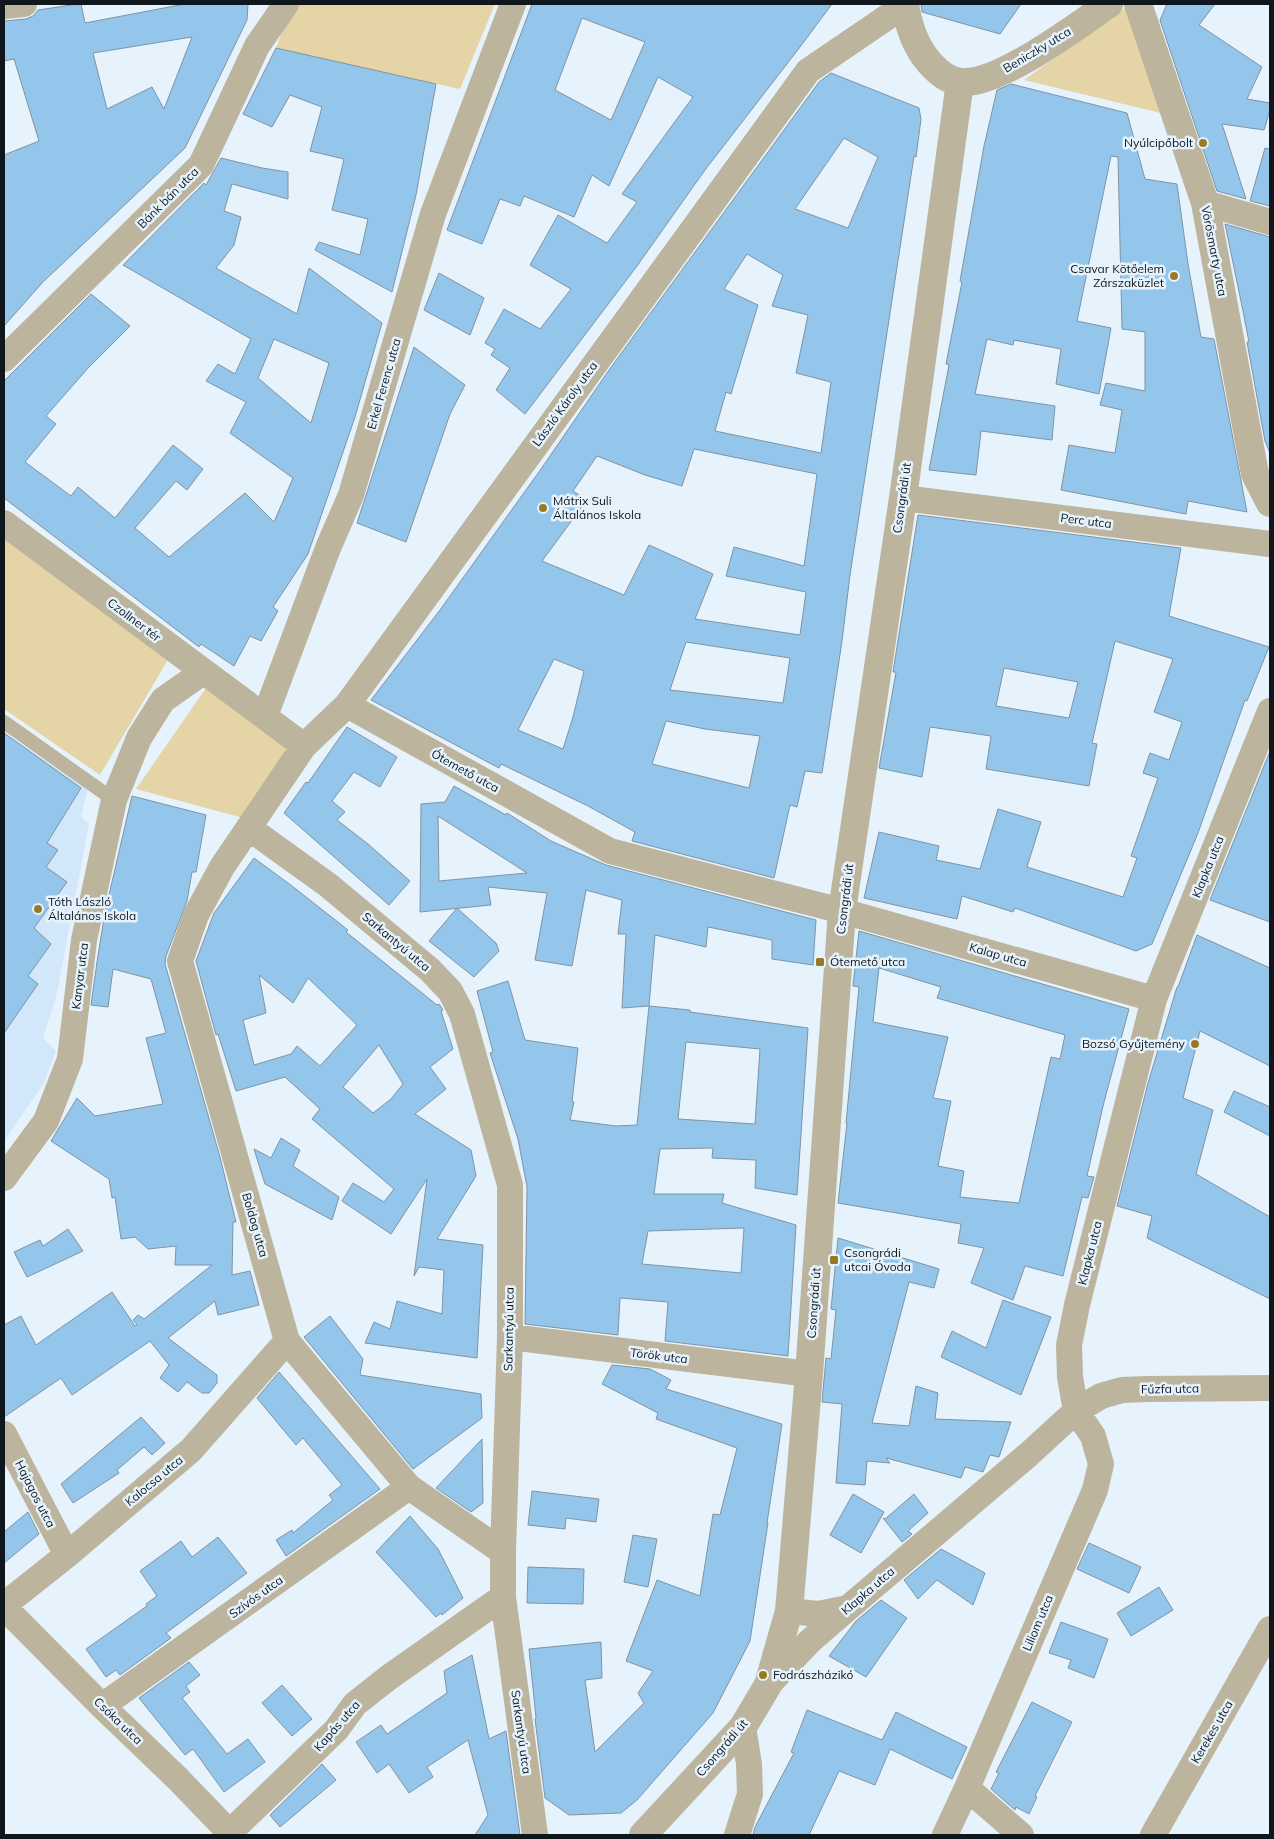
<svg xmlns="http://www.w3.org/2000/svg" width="1274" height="1839" viewBox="0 0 1274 1839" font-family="Mulish,sans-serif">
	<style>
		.built { fill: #d2e8fa }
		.green { fill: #e5d4a6 }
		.building { fill: #94c6eb; stroke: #7f93a3; fill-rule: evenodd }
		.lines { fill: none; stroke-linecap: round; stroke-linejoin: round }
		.service { stroke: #bcb49d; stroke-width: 14 }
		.minor { stroke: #bcb49d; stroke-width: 26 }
		.tertiary { stroke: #bcb49d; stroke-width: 28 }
		.poi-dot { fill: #977a22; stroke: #e6f3fd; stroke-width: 2 }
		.labels { text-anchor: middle; stroke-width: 5; stroke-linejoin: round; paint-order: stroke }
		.street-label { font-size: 12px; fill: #0f171d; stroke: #e6f3fd }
		.poi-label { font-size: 12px; fill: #0f171d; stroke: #e6f3fd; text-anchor: start }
	</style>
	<rect width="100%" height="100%" fill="#e6f3fd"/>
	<path class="built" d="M 4,732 L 88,789 L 81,817 L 89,824 L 57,993 L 43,1038 L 56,1051 L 44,1083 L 4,1141 Z"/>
	<path class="green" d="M 291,4 L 495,4 L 460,89 L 276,49 Z
		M 1126,7 L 1165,114 L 1024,80 Z
		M 4,533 L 169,658 L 100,775 L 4,709 Z
		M 206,688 L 287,749 L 243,818 L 136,789 Z"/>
	<path class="building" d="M 78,4 L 81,4 L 85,23 L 185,4 L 248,4 L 247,20 L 185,148 L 43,282 L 4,326 L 4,155 L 39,141 L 14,59 L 4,61 L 4,21 L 26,19 L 33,16 L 38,10 ZM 192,37 L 164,109 L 152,87 L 107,109 L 93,53 Z
		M 532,4 L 832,4 L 800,47 L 705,170 L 637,266 L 525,414 L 496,390 L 510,368 L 491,355 L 495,349 L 485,343 L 504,309 L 540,329 L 571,289 L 530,265 L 558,215 L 607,243 L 637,202 L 622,194 L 693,97 L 658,77 L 609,186 L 592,175 L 574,217 L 524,196 L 520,206 L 500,199 L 482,244 L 447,230 ZM 582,18 L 645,42 L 611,120 L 555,90 Z
		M 921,4 L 1021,4 L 1000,34 L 922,12 Z
		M 1167,4 L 1215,4 L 1199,25 L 1262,67 L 1247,99 L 1270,103 L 1270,110 L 1264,130 L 1222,124 L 1246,199 L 1217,191 L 1160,20 Z
		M 276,48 L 436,84 L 416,195 L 392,292 L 315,250 L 319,242 L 360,255 L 368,219 L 332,210 L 344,159 L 310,151 L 322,107 L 290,95 L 272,127 L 243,114 Z
		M 831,73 L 919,108 L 921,119 L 916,157 L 914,156 L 850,575 L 842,641 L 822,773 L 805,771 L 797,807 L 790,805 L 774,878 L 632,841 L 635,832 L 588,806 L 501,764 L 499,768 L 371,700 L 440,610 L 541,469 L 609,370 L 819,82 ZM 844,138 L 878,157 L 848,228 L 795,209 ZM 747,254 L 783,275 L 772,306 L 808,315 L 796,373 L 831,382 L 821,453 L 715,431 L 726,392 L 731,394 L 758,305 L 724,289 ZM 694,449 L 817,474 L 804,566 L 734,547 L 726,576 L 806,592 L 800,635 L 695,619 L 713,574 L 649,545 L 624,595 L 542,561 L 587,500 L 573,491 L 597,456 L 645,475 L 682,486 ZM 686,642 L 790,658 L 783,703 L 670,690 ZM 554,659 L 584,671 L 573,717 L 563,749 L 518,730 ZM 666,721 L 705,729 L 760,736 L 749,788 L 652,764 Z
		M 1011,84 L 1127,113 L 1145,179 L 1177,184 L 1188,264 L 1201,337 L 1214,339 L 1247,512 L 1188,501 L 1186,514 L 1061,490 L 1069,445 L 1115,453 L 1122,410 L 1100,405 L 1106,383 L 1145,391 L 1145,332 L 1122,329 L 1118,157 L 1111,156 L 1077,321 L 1111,328 L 1099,394 L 1056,384 L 1061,349 L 1014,340 L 1013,345 L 987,339 L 975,394 L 1055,406 L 1052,440 L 981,431 L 976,475 L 929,470 L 949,365 L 946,364 L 962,282 L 960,281 L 984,146 L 997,90 Z
		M 1265,148 L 1270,149 L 1270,206 L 1250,201 Z
		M 221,158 L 262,168 L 288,172 L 288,199 L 232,184 L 224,211 L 241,217 L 234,245 L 216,268 L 297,314 L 309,268 L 382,323 L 355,417 L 308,554 L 273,607 L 278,611 L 261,641 L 250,636 L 234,666 L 201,644 L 199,647 L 4,498 L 4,381 L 91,294 L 130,326 L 89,367 L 46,416 L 56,424 L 25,462 L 71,496 L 78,487 L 115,518 L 173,445 L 203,469 L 187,490 L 176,481 L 135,528 L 169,557 L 245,493 L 274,522 L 293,478 L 230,433 L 246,402 L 206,381 L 218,364 L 235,374 L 251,339 L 123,265 L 204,183 L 206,185 ZM 274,339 L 329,363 L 311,423 L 258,378 Z
		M 1225,224 L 1270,237 L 1270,453 L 1265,441 L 1247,342 L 1249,342 L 1243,311 Z
		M 439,273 L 484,298 L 470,335 L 424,310 Z
		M 414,347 L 465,385 L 450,414 L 406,542 L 357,523 Z
		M 918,515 L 1181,548 L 1169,616 L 1269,647 L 1247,701 L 1245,700 L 1198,833 L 1152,944 L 1136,951 L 1015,908 L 1013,912 L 962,896 L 957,919 L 864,898 L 879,832 L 939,846 L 936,860 L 980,869 L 998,809 L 1041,822 L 1027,867 L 1123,897 L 1137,858 L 1131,856 L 1158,778 L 1143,773 L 1150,753 L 1169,760 L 1182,722 L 1154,712 L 1173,659 L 1115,641 L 1092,743 L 1097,744 L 1089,786 L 986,769 L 991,736 L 930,727 L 922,777 L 879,768 L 896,672 L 893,672 ZM 1004,668 L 1078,682 L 1069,718 L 996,706 Z
		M 347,727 L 397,757 L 380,787 L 354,772 L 332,801 L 345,812 L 337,820 L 368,844 L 410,881 L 389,905 L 284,813 L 306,782 L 308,783 Z
		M 4,733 L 81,788 L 47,843 L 58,850 L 46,867 L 67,882 L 34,928 L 51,944 L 28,976 L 38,984 L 4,1033 Z
		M 1270,751 L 1270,922 L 1210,900 Z
		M 454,786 L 506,815 L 507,813 L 551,841 L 606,865 L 816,920 L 813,965 L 772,959 L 772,940 L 708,927 L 706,947 L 655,935 L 649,1006 L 622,1008 L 626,934 L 618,934 L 622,900 L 586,890 L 572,966 L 535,960 L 547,893 L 488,887 L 491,905 L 420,912 L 421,804 L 445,802 ZM 438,816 L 527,873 L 439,881 Z
		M 132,796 L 206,815 L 196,872 L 192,872 L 187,901 L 166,956 L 165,964 L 220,1157 L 236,1222 L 233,1222 L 232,1275 L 250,1271 L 259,1305 L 218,1315 L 215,1301 L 168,1338 L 217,1375 L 217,1383 L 209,1393 L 202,1393 L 187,1382 L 178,1392 L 160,1378 L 169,1365 L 150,1341 L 72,1395 L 61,1378 L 4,1417 L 4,1325 L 21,1316 L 36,1345 L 112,1292 L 135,1326 L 137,1325 L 133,1320 L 138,1315 L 144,1319 L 212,1265 L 175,1265 L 176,1246 L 148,1249 L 135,1237 L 121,1239 L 115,1197 L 112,1198 L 109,1179 L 51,1141 L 77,1098 L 95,1116 L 163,1104 L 146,1038 L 166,1033 L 151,979 L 113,969 L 108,1007 L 91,1005 L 97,962 L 105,912 Z
		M 254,858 L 292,886 L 348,930 L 346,932 L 437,1005 L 439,1004 L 443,1010 L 441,1011 L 453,1049 L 430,1067 L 446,1089 L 415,1114 L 471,1150 L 476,1176 L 437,1239 L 483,1245 L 477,1358 L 365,1343 L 374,1322 L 390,1329 L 397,1301 L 442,1314 L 444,1270 L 419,1267 L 414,1276 L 427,1179 L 391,1234 L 342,1201 L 353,1183 L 384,1202 L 394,1189 L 312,1119 L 320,1109 L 285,1077 L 236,1091 L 218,1034 L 216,1035 L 196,961 L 214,913 ZM 259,975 L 293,1003 L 308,978 L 357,1025 L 320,1066 L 297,1046 L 291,1054 L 254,1065 L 243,1020 L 266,1013 ZM 379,1045 L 403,1084 L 391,1099 L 373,1113 L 343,1087 Z
		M 457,908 L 496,943 L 499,951 L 474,977 L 429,941 Z
		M 859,931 L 1129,1009 L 1104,1102 L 1087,1176 L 1094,1177 L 1088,1198 L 1082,1197 L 1063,1276 L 1025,1266 L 1013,1300 L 971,1283 L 984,1248 L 958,1243 L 961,1224 L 838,1203 L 847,1123 L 846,1123 L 859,987 L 853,986 ZM 879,968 L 941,987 L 937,998 L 1065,1035 L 1060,1059 L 1051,1057 L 1019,1203 L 960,1197 L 964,1171 L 938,1166 L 951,1101 L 933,1098 L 948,1037 L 873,1022 Z
		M 1197,935 L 1270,968 L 1270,1066 L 1200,1031 L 1183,1098 L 1213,1110 L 1196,1174 L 1270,1217 L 1270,1299 L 1147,1238 L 1152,1216 L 1117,1206 L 1148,1083 L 1177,987 L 1178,987 Z
		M 508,981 L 525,1040 L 578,1048 L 572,1102 L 574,1102 L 570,1120 L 616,1126 L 637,1125 L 649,1006 L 690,1010 L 690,1012 L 808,1028 L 797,1195 L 755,1188 L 756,1160 L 712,1158 L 713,1148 L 660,1149 L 654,1194 L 724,1194 L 722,1203 L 796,1225 L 788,1356 L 665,1341 L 668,1302 L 620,1298 L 618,1335 L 525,1324 L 527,1187 L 518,1139 L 490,1053 L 493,1052 L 477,991 ZM 686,1042 L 760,1049 L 755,1124 L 678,1119 ZM 744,1228 L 741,1273 L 642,1264 L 648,1231 Z
		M 1234,1091 L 1270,1107 L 1270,1136 L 1224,1112 Z
		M 281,1138 L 300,1150 L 293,1166 L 339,1197 L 332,1220 L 265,1184 L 254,1149 L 271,1158 Z
		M 68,1229 L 83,1251 L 27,1277 L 14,1252 L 40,1240 L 43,1246 Z
		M 838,1238 L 939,1269 L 934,1288 L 909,1282 L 872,1423 L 909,1426 L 916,1386 L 938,1393 L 935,1419 L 1011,1422 L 999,1457 L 990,1455 L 983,1472 L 965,1467 L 961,1478 L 886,1458 L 890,1463 L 867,1461 L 865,1485 L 836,1483 L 842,1404 L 822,1402 L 826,1358 L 831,1359 L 836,1310 L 831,1309 Z
		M 1003,1300 L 1051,1317 L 1021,1395 L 941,1357 L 952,1331 L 986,1348 Z
		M 330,1316 L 363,1359 L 360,1375 L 481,1394 L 482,1418 L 413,1469 L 304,1337 Z
		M 612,1365 L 650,1369 L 671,1380 L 666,1389 L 782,1424 L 767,1523 L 768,1523 L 750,1641 L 713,1713 L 637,1800 L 621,1813 L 569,1815 L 545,1798 L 535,1719 L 536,1718 L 529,1649 L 601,1642 L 602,1678 L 585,1680 L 595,1752 L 644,1703 L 638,1693 L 653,1671 L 626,1661 L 657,1580 L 700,1596 L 713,1514 L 720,1515 L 737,1448 L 656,1419 L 658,1413 L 602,1384 Z
		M 279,1372 L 380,1489 L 286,1556 L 276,1540 L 292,1530 L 293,1533 L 333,1500 L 329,1495 L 342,1485 L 303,1438 L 296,1445 L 257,1398 Z
		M 141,1417 L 165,1443 L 152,1455 L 144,1447 L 117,1470 L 119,1473 L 73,1503 L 61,1484 Z
		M 482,1439 L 483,1503 L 471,1512 L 436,1488 Z
		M 532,1491 L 599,1499 L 596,1522 L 566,1518 L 565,1529 L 528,1525 Z
		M 853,1494 L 884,1512 L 861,1553 L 830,1535 Z
		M 914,1494 L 928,1513 L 908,1531 L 912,1534 L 902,1542 L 883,1518 L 885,1519 Z
		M 28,1512 L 39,1534 L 4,1563 L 4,1532 Z
		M 410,1516 L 438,1549 L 463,1598 L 442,1615 L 441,1613 L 436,1617 L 376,1552 Z
		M 633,1535 L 657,1539 L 648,1587 L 624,1582 Z
		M 218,1537 L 247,1573 L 166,1633 L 171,1638 L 120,1675 L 116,1670 L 106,1677 L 86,1649 L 147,1606 L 146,1604 L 157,1596 L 140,1571 L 181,1541 L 192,1557 Z
		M 1089,1543 L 1141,1567 L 1129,1593 L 1077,1569 Z
		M 941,1549 L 985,1573 L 973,1605 L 937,1580 L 918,1599 L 904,1580 Z
		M 528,1567 L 584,1569 L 583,1604 L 527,1603 Z
		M 1159,1587 L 1173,1610 L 1131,1636 L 1117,1613 Z
		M 881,1600 L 907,1618 L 866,1677 L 829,1656 L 856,1621 Z
		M 1061,1622 L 1108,1639 L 1094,1678 L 1068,1668 L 1071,1660 L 1049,1653 Z
		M 472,1655 L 489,1739 L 506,1731 L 520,1835 L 475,1835 L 488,1815 L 468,1740 L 427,1767 L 433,1777 L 409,1793 L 389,1764 L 377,1773 L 356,1742 L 381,1725 L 387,1734 L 447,1693 L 444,1671 Z
		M 189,1662 L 200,1675 L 186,1686 L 190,1692 L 182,1698 L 227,1754 L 248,1739 L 265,1762 L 224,1792 L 193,1749 L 185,1755 L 139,1698 Z
		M 282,1685 L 312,1719 L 292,1736 L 262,1703 Z
		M 1032,1702 L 1072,1722 L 1035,1796 L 1037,1797 L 1029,1814 L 1016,1807 L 1015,1810 L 991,1789 L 999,1773 L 996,1772 Z
		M 807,1710 L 882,1740 L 896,1712 L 967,1747 L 952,1779 L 890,1749 L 875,1785 L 839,1771 L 809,1835 L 753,1835 L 755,1827 L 794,1753 L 791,1752 Z
		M 322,1764 L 336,1780 L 280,1827 L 270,1815 Z"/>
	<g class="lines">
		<path class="service" d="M 4,722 L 114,800"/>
		<path class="minor" d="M 4,6 L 24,4
			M 1205,203 L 1270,222
			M 4,359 L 201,165 L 257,46 L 286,4
			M 903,498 L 1270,544
			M 4,523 L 304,746
			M 347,705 L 610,851 L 842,911 L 1154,999
			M 265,716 L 328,548 L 351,495 L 433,214 L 513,4
			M 249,828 L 328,885 L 430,970 L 450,991 L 462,1014 L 510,1185 L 510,1337 L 503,1552 L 503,1597 L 535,1835
			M 4,1178 L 46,1121 L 70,1059 L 84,940 L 114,800 L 139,738 L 163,700 L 203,672
			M 510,1337 L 809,1374
			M 4,1434 L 67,1555
			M 503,1552 L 409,1487 L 287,1341 L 180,961 L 196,915 L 222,867 L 304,746 L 347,705 L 808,71 L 905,5
			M 4,1605 L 67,1555 L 191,1450 L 287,1341
			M 4,1607 L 102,1706 L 178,1779 L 232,1835
			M 789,1611 L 818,1614 L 848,1608
			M 768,1685 L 810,1641 L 848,1608 L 1029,1454 L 1076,1411 L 1101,1396 L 1122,1390 L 1146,1389 L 1270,1388
			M 102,1706 L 409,1487
			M 967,1788 L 1021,1835
			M 229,1833 L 336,1730 L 355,1704 L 388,1678 L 503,1597
			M 737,1835 L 750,1794 L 749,1764 L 743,1727
			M 945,1835 L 967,1788 L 1095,1490 L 1101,1464 L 1093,1436 L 1076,1411 L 1070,1377 L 1069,1345 L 1077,1305 L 1154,999 L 1270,711
			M 1153,1835 L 1270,1629"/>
		<path class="tertiary" d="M 905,4 C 908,23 913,41 925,57 C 934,69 946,81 962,82 C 999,85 1077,26 1109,4
			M 1138,4 L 1205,203 L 1255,474 L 1270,503
			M 643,1835 L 743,1727 L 768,1685 L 789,1611 L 809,1374 L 842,911 L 903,498 L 960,82"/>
	</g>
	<g class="poi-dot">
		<circle cx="1203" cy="143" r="5"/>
		<circle cx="1174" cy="276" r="5"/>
		<circle cx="543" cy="508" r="5"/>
		<circle cx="38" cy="909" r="5"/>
		<rect x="815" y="957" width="10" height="10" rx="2.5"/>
		<circle cx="1195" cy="1044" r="5"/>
		<rect x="829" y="1255" width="10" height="10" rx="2.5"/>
		<circle cx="763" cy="1675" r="5"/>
	</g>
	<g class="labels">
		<g class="street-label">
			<text transform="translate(1037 50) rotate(-31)" y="4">Beniczky utca</text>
			<text transform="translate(168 198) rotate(-45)" y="4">Bánk bán utca</text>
			<text transform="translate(1214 251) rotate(79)" y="4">Vörösmarty utca</text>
			<text transform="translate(384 384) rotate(-74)" y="4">Erkel Ferenc utca</text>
			<text transform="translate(565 404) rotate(-54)" y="4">László Károly utca</text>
			<text transform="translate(902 498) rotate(-82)" y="4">Csongrádi út</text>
			<text transform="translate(1086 521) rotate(7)" y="4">Perc utca</text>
			<text transform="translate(134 620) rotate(37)" y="4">Czollner tér</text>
			<text transform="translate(465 771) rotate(29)" y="4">Ótemető utca</text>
			<text transform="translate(1208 867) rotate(-68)" y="4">Klapka utca</text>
			<text transform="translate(845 899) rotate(-83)" y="4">Csongrádi út</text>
			<text transform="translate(396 942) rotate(40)" y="4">Sarkantyú utca</text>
			<text transform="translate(998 955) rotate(16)" y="4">Kalap utca</text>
			<text transform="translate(80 976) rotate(-83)" y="4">Kanyar utca</text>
			<text transform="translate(255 1225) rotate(74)" y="4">Boldog utca</text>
			<text transform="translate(1090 1253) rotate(-76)" y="4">Klapka utca</text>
			<text transform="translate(814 1303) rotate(-86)" y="4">Csongrádi út</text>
			<text transform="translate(509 1329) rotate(-89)" y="4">Sarkantyú utca</text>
			<text transform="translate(659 1356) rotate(7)" y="4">Török utca</text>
			<text transform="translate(1170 1389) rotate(-1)" y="4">Fűzfa utca</text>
			<text transform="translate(154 1481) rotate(-40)" y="4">Kalocsa utca</text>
			<text transform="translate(35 1494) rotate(63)" y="4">Hajagos utca</text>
			<text transform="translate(868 1591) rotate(-41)" y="4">Klapka utca</text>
			<text transform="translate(256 1597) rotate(-36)" y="4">Szívós utca</text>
			<text transform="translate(1038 1623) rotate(-67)" y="4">Liliom utca</text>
			<text transform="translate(118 1721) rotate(44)" y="4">Csóka utca</text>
			<text transform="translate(337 1726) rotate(-49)" y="4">Kapás utca</text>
			<text transform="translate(521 1732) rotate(82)" y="4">Sarkantyú utca</text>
			<text transform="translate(1212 1732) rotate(-60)" y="4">Kerekes utca</text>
			<text transform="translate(722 1748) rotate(-49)" y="4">Csongrádi út</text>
		</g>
		<g class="poi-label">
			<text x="1193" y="147" text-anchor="end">Nyúlcipőbolt</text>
			<text x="1164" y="273" text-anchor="end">Csavar Kötőelem<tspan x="1164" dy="14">Zárszaküzlet</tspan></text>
			<text x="553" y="505">Mátrix Suli<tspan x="553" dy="14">Általános Iskola</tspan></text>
			<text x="48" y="906">Tóth László<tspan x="48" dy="14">Általános Iskola</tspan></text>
			<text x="830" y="966">Ótemető utca</text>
			<text x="1185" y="1048" text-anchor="end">Bozsó Gyűjtemény</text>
			<text x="844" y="1257">Csongrádi<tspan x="844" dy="14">utcai Óvoda</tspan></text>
			<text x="773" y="1679">Fodrászházikó</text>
		</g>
	</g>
	<rect width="1274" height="1839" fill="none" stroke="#0f171d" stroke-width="10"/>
</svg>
